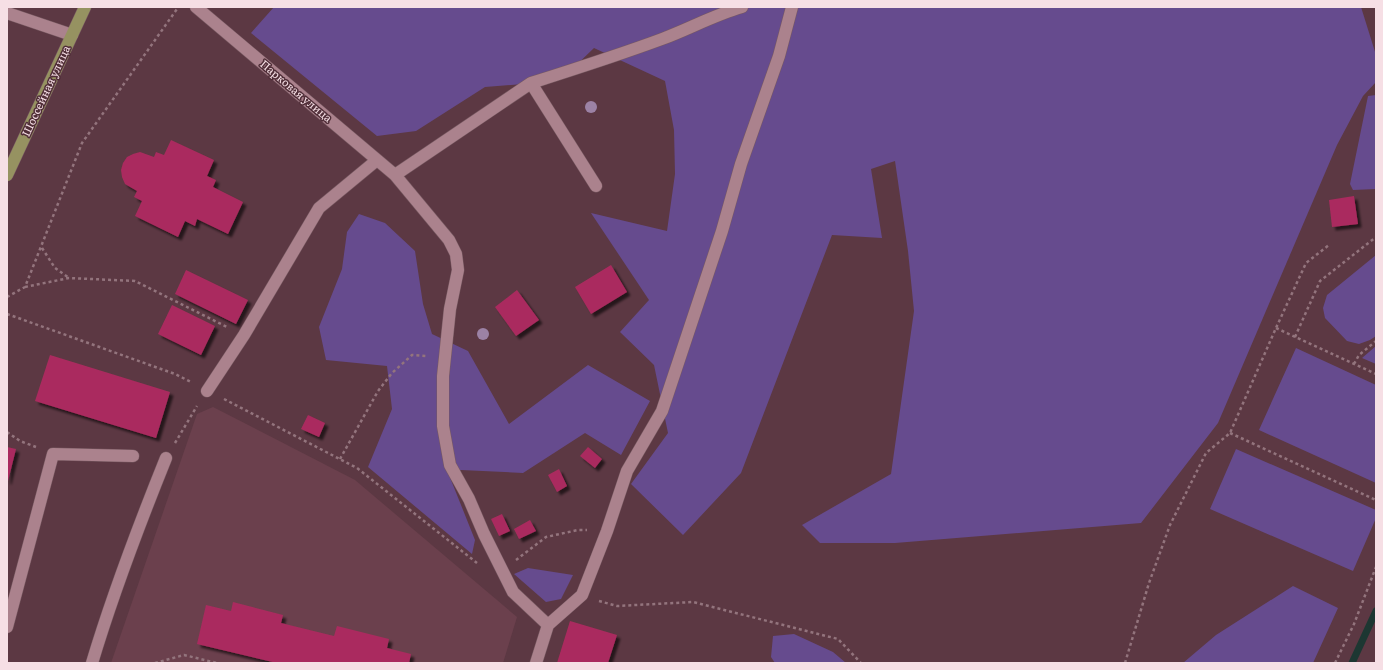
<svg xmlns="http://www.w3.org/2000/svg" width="1383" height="670" viewBox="0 0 1383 670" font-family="Literata,serif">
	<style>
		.built { fill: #6b404d }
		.green { fill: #664b8e }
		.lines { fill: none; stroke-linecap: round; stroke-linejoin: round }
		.stream { stroke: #1d3732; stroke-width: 7 }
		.building { fill: #aa2b5e; filter: url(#shadow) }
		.minor-casing { stroke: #775961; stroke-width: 13 }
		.major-casing { stroke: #775961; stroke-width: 13 }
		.path { stroke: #93747d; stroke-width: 2.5; stroke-dasharray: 3 3; stroke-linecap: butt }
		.minor { stroke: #ab828d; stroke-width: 12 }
		.major { stroke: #969261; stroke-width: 12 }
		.tree { fill: #9c82a5 }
		.labels { text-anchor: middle; stroke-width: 3; stroke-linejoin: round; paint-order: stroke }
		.street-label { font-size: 11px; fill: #f6dfe5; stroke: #502e38 }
	</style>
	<defs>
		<filter id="shadow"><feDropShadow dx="3.5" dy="3.5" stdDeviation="1" flood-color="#0009"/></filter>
	</defs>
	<rect width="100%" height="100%" fill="#5c3843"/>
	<path class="built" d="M 213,407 L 355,480 L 517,617 L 503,663 L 111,663 L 197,414 Z"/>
	<path class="green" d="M 274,7 L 1361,7 L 1376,55 L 1376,82 L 1363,96 L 1337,145 L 1218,423 L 1141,523 L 895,543 L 820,543 L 802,525 L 891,474 L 914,311 L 908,251 L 895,161 L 871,169 L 882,238 L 832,235 L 741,473 L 683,535 L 631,484 L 668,433 L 654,365 L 620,332 L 649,300 L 591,213 L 667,231 L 675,174 L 674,130 L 665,81 L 594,48 L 567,74 L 523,84 L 485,87 L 416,131 L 377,136 L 251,33 Z
		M 1376,95 L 1376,189 L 1353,190 L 1350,184 L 1368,96 Z
		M 359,214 L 385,223 L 415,251 L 423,304 L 432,334 L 468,351 L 509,424 L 588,365 L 650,401 L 621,455 L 585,433 L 523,473 L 461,470 L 449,475 L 475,540 L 472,554 L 368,467 L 392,409 L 387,366 L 326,360 L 319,327 L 342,269 L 347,232 Z
		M 1376,255 L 1376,336 L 1370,340 L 1359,344 L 1347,341 L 1325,318 L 1323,308 L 1327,295 Z
		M 1376,346 L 1376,364 L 1362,358 Z
		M 1296,348 L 1376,385 L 1376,483 L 1259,430 Z
		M 1236,449 L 1376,510 L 1376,518 L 1353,571 L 1210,509 Z
		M 528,568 L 573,575 L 561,599 L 546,602 L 514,574 Z
		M 1293,586 L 1338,608 L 1313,663 L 1183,663 L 1216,635 Z
		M 794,634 L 833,652 L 846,663 L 775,663 L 771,657 L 773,636 Z"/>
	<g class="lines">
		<path class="stream" d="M 1352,663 L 1376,611"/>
	</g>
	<path class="building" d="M 171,140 L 214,160 L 207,176 L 216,180 L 213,187 L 243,202 L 228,234 L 197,219 L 195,226 L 185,221 L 178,237 L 135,216 L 142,201 L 134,197 L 137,191 L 125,184 L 122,177 L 121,170 L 123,163 L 127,157 L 133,154 L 140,152 L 154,157 L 156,152 L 164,155 Z
		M 1354,196 L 1358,224 L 1332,227 L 1329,200 Z
		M 611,265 L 627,292 L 591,314 L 575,287 Z
		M 186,270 L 248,300 L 236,324 L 175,294 Z
		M 517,290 L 539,320 L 516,336 L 495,307 Z
		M 172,305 L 215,326 L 201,355 L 158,334 Z
		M 50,355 L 170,392 L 156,438 L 35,401 Z
		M 308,415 L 325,423 L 319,437 L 301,429 Z
		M 7,447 L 16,449 L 8,481 L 7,481 Z
		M 588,447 L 602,459 L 595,468 L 580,456 Z
		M 559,469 L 567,486 L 557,492 L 548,475 Z
		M 502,514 L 510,531 L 499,536 L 491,519 Z
		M 530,520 L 536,531 L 519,539 L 514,529 Z
		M 233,602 L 283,615 L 281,623 L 334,636 L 337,626 L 389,639 L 387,648 L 411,654 L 409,663 L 277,663 L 197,644 L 206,605 L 231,611 Z
		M 570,621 L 617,635 L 608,663 L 557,663 Z"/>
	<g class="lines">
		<defs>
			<path id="minor" d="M 196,7 L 395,175
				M 7,13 L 72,35
				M 531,83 C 575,69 619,55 662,39 C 689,29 714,15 742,7
				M 207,391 L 244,335 L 319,208 L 377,160
				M 548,625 L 513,592 L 484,534 L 469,499 L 450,465 L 443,426 L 443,376 L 450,309 L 458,270 L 456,254 L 449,240 L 395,175 L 531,83 L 596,186
				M 7,627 L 53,454 L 133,456
				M 92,663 C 113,593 139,525 166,458
				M 536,663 L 548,625 L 582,595 L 607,531 L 627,471 L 662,411 L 722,231 L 741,164 L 779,56 L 792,7"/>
			<path id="major" d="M 7,175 L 85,7"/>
		</defs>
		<use href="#minor" class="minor-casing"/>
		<use href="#major" class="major-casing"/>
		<path class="path" d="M 42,248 L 55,268 L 69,278
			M 25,287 L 69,278 L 135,281 L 227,327
			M 7,297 L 25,287 L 82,143 L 177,9
			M 7,314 L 175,374 L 191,382
			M 1276,328 L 1376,374
			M 1295,337 L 1320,281 L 1376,237
			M 1354,364 L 1359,355 L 1376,341
			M 224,399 L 357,468 L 477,563
			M 7,432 L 20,441 L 36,447
			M 1230,433 L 1376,500
			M 175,443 L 197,406
			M 340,459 L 378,391 L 392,373 L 412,355 L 426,356
			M 516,560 L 546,537 L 578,530 L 587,530
			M 599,601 L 617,606 L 693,602 L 838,639 L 861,663
			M 155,663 L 184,655 L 217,663
			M 1125,663 L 1149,583 L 1170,525 L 1206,453 L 1230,433 L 1276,328 L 1306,263 L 1329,245
			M 1335,663 L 1354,624 L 1376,567"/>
		<use href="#minor" class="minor"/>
		<use href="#major" class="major"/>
	</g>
	<g class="tree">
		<circle cx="591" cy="107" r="6"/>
		<circle cx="483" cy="334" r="6"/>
	</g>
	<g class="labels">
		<g class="street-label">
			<text transform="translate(46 91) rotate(-65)" y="4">Шоссейная улица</text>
			<text transform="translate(296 91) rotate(40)" y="4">Парковая улица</text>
		</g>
	</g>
	<rect width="1383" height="670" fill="none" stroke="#f6dfe5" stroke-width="16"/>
</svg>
